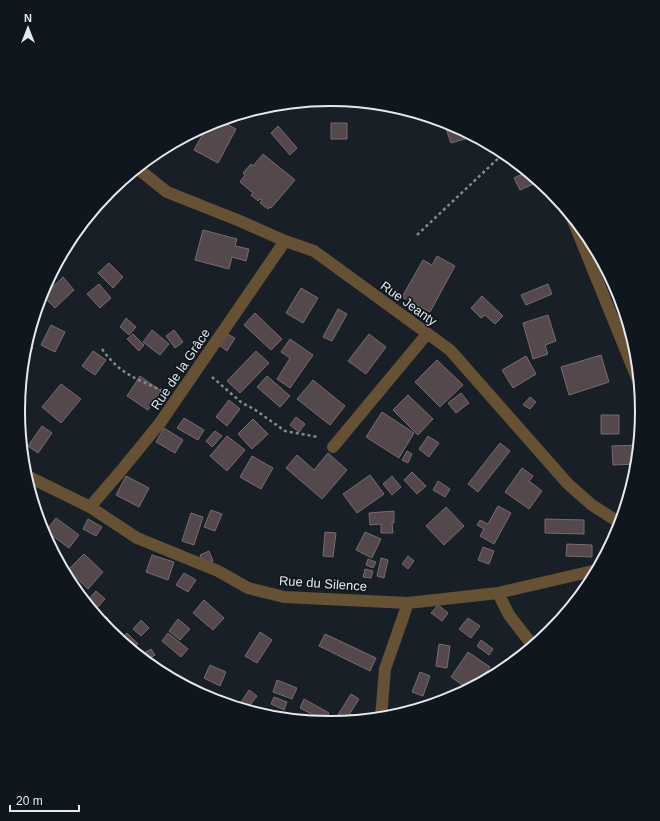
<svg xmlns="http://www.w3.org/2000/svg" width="660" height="821" viewBox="0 0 660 821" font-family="Arial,sans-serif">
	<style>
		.building { fill: #55484c; stroke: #796b6f }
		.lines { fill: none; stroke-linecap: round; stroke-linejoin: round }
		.path { stroke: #848990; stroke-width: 2.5; stroke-dasharray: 3 3; stroke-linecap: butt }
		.street { stroke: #675134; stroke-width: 12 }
		.labels { text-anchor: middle; stroke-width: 3.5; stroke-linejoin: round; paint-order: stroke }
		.street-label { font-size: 13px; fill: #e5e9ef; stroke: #0f161d }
		.rim { fill: none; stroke: #e5e9ef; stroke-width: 2 }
	</style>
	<rect width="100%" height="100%" fill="#181f27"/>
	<path class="building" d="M 327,99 L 344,100 L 343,107 L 326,103 Z
		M 219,120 L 236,129 L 218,163 L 194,150 L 209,123 Z
		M 331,123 L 347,123 L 347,139 L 331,139 Z
		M 453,124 L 475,136 L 451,143 L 445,126 Z
		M 278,126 L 297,148 L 290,155 L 271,133 Z
		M 263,154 L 295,180 L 271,208 L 269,207 L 268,209 L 260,203 L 262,200 L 260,199 L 258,201 L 251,195 L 253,193 L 240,182 L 245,175 L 243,173 L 251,164 L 253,166 Z
		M 527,172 L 533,184 L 520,190 L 514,178 Z
		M 203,230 L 237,239 L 235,246 L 249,249 L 246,261 L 232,257 L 229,269 L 195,260 Z
		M 437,256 L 455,266 L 430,312 L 402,297 L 423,260 L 432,265 Z
		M 109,263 L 123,277 L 113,288 L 98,273 Z
		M 63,277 L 74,290 L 55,308 L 43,296 Z
		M 99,284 L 111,298 L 100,308 L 87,294 Z
		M 548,284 L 552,294 L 526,305 L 521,295 Z
		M 301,288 L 318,298 L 303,323 L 286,313 Z
		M 482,296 L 503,316 L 495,324 L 485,315 L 481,318 L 471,308 Z
		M 38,303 L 43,310 L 34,317 Z
		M 338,309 L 347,314 L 332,341 L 323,337 Z
		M 255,313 L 282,339 L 271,350 L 244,325 Z
		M 548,315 L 556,341 L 545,345 L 548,354 L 533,359 L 523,323 Z
		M 126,318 L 136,327 L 129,335 L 120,327 Z
		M 51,325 L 65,332 L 55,352 L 41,345 Z
		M 152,330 L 169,344 L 160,355 L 143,342 Z
		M 174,330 L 183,342 L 175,348 L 166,336 Z
		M 133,334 L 144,345 L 139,351 L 127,339 Z
		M 227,334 L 235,338 L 227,351 L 219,345 Z
		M 369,334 L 386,347 L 366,374 L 348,361 Z
		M 290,339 L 313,355 L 290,388 L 277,379 L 290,358 L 281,352 Z
		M 26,344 L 33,348 L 26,359 L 23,358 Z
		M 93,351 L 106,360 L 95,375 L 82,366 Z
		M 256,351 L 269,363 L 240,393 L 227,381 Z
		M 601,355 L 609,382 L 569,395 L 561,367 Z
		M 526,356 L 536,374 L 513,388 L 502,370 Z
		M 437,360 L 463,385 L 440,407 L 415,382 Z
		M 140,376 L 161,391 L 148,410 L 127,396 Z
		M 267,376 L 290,396 L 280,407 L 257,387 Z
		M 313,380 L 345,406 L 330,425 L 297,399 Z
		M 61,384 L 81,399 L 61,423 L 42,407 Z
		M 461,393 L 469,403 L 456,413 L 448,403 Z
		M 408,395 L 433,419 L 418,435 L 393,410 Z
		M 530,397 L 536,402 L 530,409 L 523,405 Z
		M 229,400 L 240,409 L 227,426 L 216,417 Z
		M 382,412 L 414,433 L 399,458 L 366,437 Z
		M 601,415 L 619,415 L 619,434 L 601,434 Z
		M 296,417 L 305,424 L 299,432 L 290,425 Z
		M 184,418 L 204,430 L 198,440 L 177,428 Z
		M 253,419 L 268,434 L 252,449 L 238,434 Z
		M 42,426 L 52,433 L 38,453 L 28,446 Z
		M 164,428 L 183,440 L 175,453 L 156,442 Z
		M 215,431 L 222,436 L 212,447 L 206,441 Z
		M 227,436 L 245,450 L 227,471 L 210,456 Z
		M 428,436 L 439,443 L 429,457 L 419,449 Z
		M 500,443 L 510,451 L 478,492 L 468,484 Z
		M 639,445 L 637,464 L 613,465 L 612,446 Z
		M 407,451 L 412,454 L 408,463 L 402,460 Z
		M 328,453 L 347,470 L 322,499 L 286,468 L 297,455 L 314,470 Z
		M 252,456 L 273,468 L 261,489 L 240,477 Z
		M 522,468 L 533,476 L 529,481 L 542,491 L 529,509 L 505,492 Z
		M 412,472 L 426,486 L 417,494 L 404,480 Z
		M 370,475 L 384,494 L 357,513 L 343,494 Z
		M 126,476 L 149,488 L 139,507 L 116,495 Z
		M 392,476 L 401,487 L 392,495 L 383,484 Z
		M 438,481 L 450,489 L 445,497 L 433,490 Z
		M 498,506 L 511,513 L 494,544 L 480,536 L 484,529 L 477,525 L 480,520 L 488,524 Z
		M 446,507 L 464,526 L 444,545 L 426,526 Z
		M 211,510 L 222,514 L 215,531 L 204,527 Z
		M 394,511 L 394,523 L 392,523 L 393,533 L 381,533 L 381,524 L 370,525 L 369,513 Z
		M 191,513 L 203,517 L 194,545 L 182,541 Z
		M 56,518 L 79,535 L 69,548 L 46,531 Z
		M 88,519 L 102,527 L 96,536 L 83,529 Z
		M 545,519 L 584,520 L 584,534 L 545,533 Z
		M 325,532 L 336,533 L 333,557 L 323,556 Z
		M 365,532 L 381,539 L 372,558 L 356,550 Z
		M 567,544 L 592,545 L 592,557 L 566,556 Z
		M 483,547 L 494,551 L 489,564 L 478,560 Z
		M 209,551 L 213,561 L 204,565 L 200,555 Z
		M 84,554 L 103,572 L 88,589 L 68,570 Z
		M 152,555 L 174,562 L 168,580 L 146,572 Z
		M 408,556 L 414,561 L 408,569 L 402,564 Z
		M 381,558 L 388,560 L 384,578 L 377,576 Z
		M 368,559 L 376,562 L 373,568 L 366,565 Z
		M 365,569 L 373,571 L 371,578 L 363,577 Z
		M 184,573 L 196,580 L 188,592 L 176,585 Z
		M 96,591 L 105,599 L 97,608 L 88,600 Z
		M 204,600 L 224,618 L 213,630 L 193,613 Z
		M 438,605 L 448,613 L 442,621 L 431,613 Z
		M 92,610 L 108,618 L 105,625 Z
		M 468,618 L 480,626 L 471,638 L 459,629 Z
		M 178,619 L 190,629 L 180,640 L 169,631 Z
		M 141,620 L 149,628 L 141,636 L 133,629 Z
		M 260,632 L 272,640 L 257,663 L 245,656 Z
		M 127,633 L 138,644 L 132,650 L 120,640 Z
		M 168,633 L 188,649 L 181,657 L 162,641 Z
		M 325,634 L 376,658 L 370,671 L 319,646 Z
		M 481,640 L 493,649 L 489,655 L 477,646 Z
		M 439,644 L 450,646 L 447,668 L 436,666 Z
		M 151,649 L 155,655 L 147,660 L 144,653 Z
		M 468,652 L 490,667 L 479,683 L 468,689 L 451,677 Z
		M 210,665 L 226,672 L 220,686 L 204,678 Z
		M 420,672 L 430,676 L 423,696 L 412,692 Z
		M 277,680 L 297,688 L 292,699 L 273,692 Z
		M 249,690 L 257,696 L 246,710 L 239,705 Z
		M 351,694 L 359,699 L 345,721 L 341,721 L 336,718 Z
		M 274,697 L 287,702 L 284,710 L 271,704 Z
		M 304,699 L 329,713 L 325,721 L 300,708 Z
		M 400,707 L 414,710 L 399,714 Z
		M 351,714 L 359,720 L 347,721 Z"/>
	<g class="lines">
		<path class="path" d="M 417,235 L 505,152
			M 102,349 C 120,374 135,378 161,390
			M 212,377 L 242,403 L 254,409 L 285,431 L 318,437"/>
		<path class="street" d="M 137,168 L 167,192 L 240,221 L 285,241 L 314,251 L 450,350 L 568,484 L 592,505 L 620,523
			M 570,213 L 639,383
			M 333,447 L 427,334
			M 25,475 L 90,507 L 137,538 L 218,571 L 248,588 L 284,597 L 408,603 L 498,593 L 597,570
			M 90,507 L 120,472 L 160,423 L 285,241
			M 498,593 L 509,615 L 533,646
			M 381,717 L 385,669 L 408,603"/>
	</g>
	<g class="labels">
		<g class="street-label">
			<text transform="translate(409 303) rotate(36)" y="5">Rue Jeanty</text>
			<text transform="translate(180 369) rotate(-56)" y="5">Rue de la Grâce</text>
			<text transform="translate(323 583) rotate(4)" y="5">Rue du Silence</text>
		</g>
	</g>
	<path d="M0 0H660V821H0ZM25 411a305 305 0 1 1 610 0a305 305 0 1 1-610 0Z" fill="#0f161d" fill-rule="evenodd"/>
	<path class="rim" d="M25 411a305 305 0 1 1 610 0a305 305 0 1 1-610 0Z"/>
	<g transform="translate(28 28)" stroke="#0f161d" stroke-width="3" paint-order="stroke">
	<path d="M0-3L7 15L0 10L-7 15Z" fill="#e5e9ef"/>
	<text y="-6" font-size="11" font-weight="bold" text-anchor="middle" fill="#e5e9ef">N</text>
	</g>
	<path d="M10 805v6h69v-6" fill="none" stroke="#e5e9ef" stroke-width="2"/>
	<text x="16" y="805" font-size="12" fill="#e5e9ef" stroke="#0f161d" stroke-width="3" paint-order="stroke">20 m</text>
</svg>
